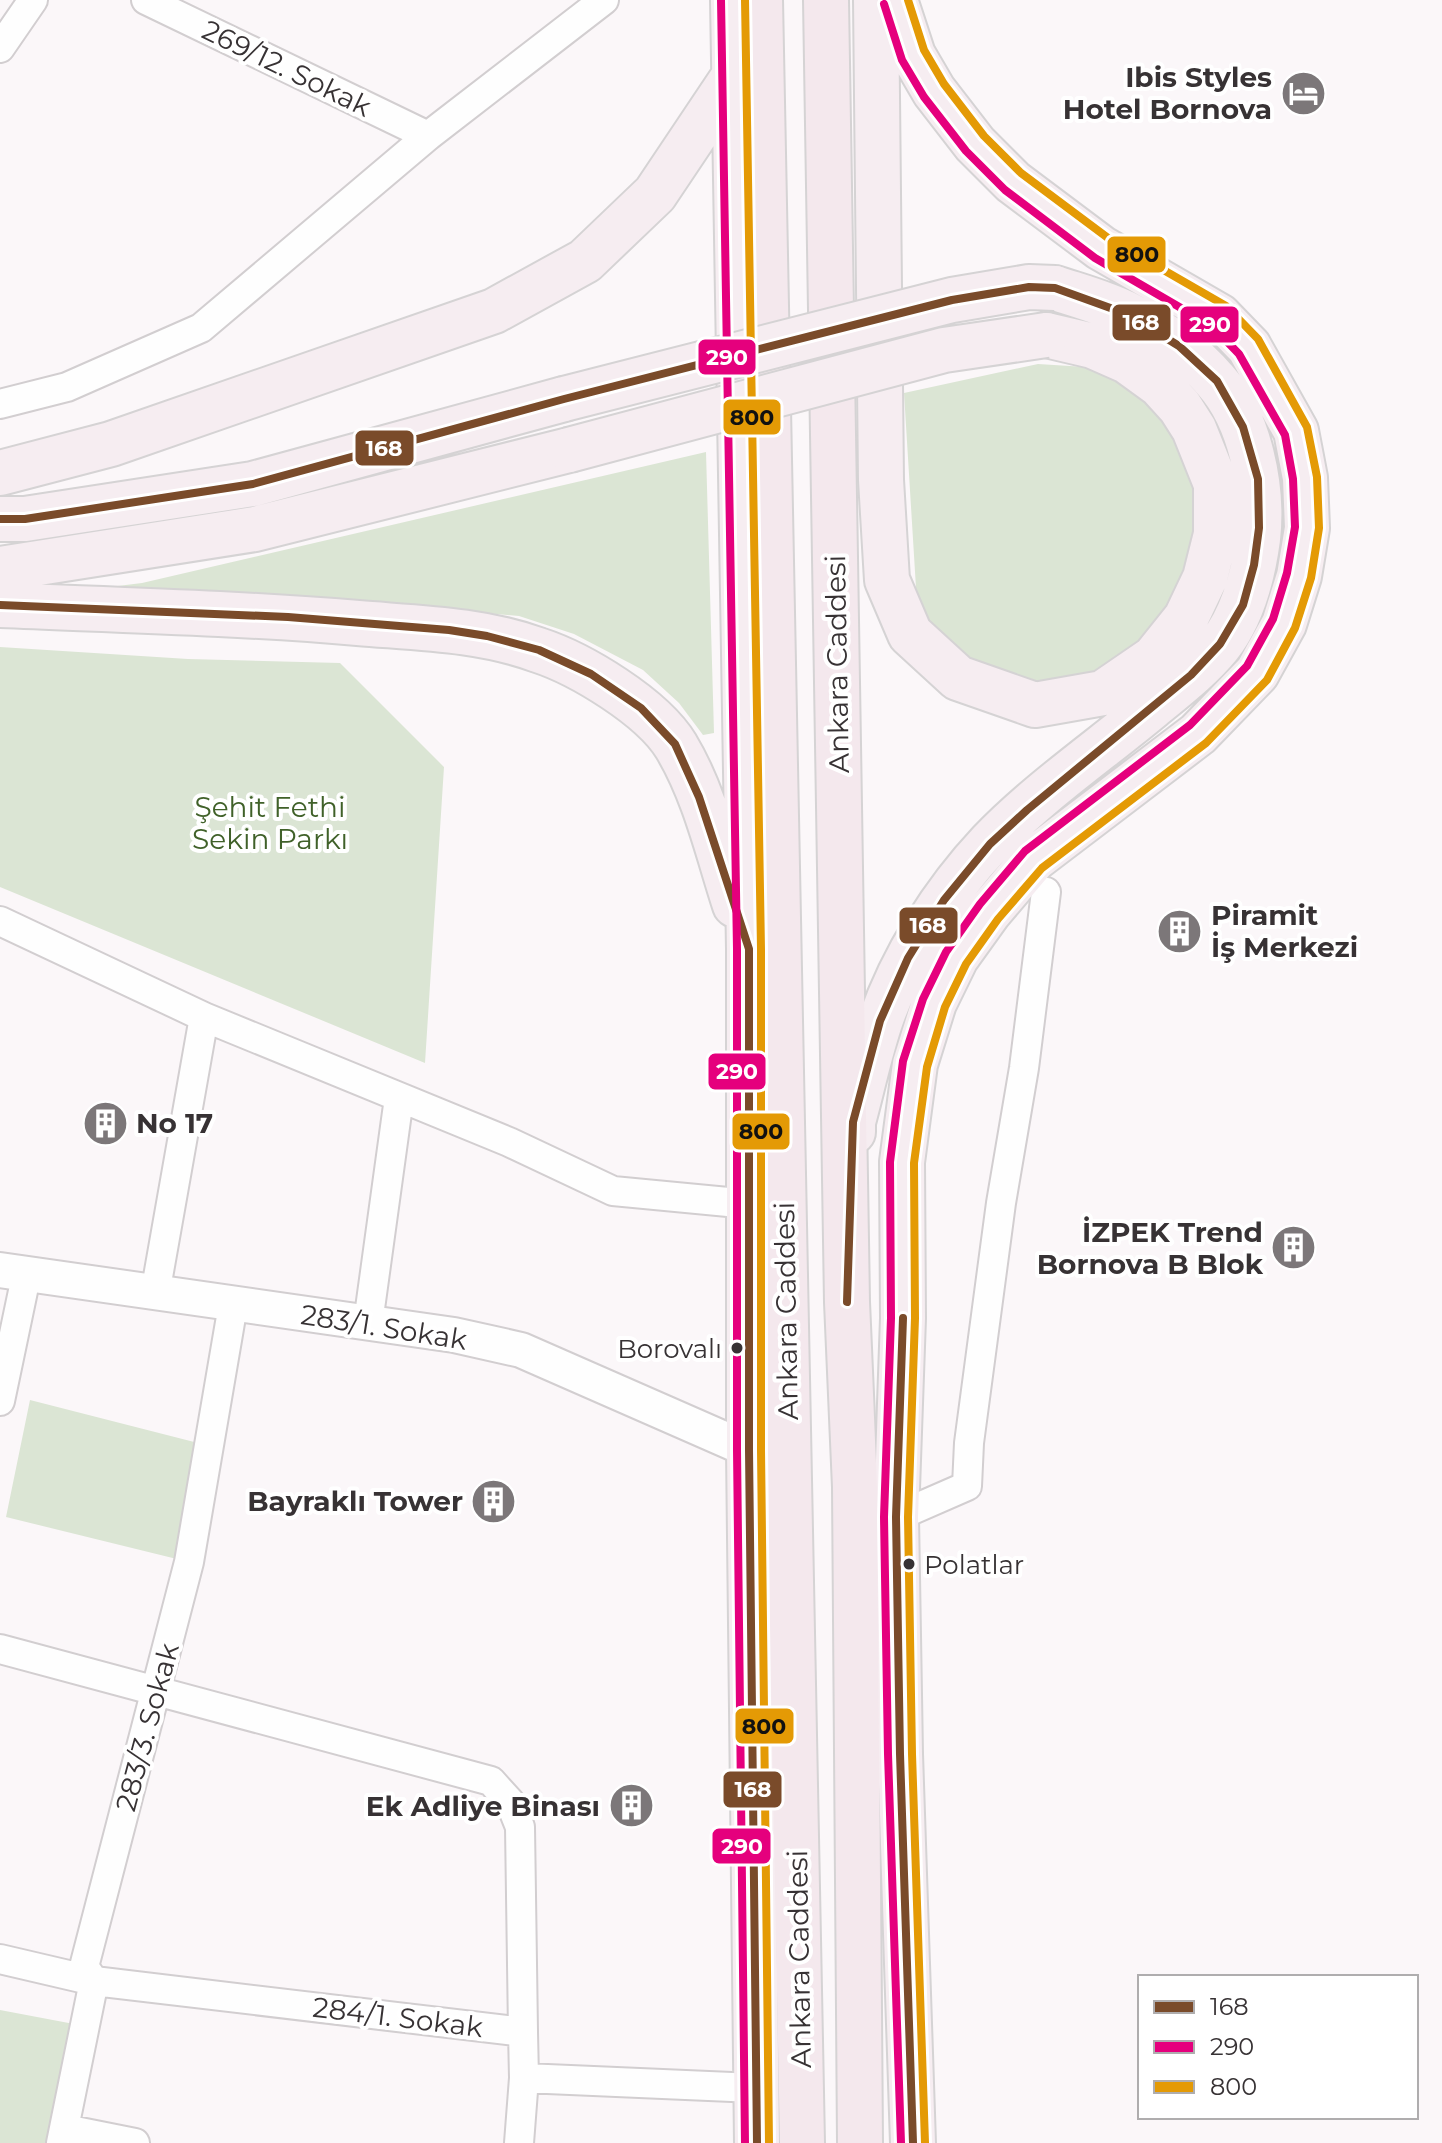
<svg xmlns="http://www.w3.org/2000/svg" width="1442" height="2143" viewBox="0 0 1442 2143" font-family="Montserrat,sans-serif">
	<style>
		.green { fill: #dbe5d4 }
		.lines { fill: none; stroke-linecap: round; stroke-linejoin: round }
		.minor-casing { stroke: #d2ced0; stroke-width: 32 }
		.tertiary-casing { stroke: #d2ced0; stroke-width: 38 }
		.primary-casing { stroke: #d5d3d4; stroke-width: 48 }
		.trunk-casing { stroke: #d5d3d4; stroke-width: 48 }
		.minor { stroke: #fefefe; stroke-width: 28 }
		.tertiary { stroke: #fefefe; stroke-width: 34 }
		.primary { stroke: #f6edf1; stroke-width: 44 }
		.trunk { stroke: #f4e8ed; stroke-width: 44 }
		.primary-bridge-casing { stroke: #d5d3d4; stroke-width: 48; stroke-linecap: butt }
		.primary-bridge { stroke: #f6edf1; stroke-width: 44 }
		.bus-1-casing { stroke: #fff; stroke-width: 14 }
		.bus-2-casing { stroke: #fff; stroke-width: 14 }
		.bus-3-casing { stroke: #fff; stroke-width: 14 }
		.bus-1 { stroke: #7a4b2a; stroke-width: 8 }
		.bus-2 { stroke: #e5007d; stroke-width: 8 }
		.bus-3 { stroke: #e49a05; stroke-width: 8 }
		.bus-dot { fill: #373234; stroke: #fff; stroke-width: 3 }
		.labels { text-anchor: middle; stroke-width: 8; stroke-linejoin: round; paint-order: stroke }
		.bus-label { font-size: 26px; fill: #373234; stroke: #fff; text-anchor: end }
		.street-label { font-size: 28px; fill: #373234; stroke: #fff }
		.poi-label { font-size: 28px; font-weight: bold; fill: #373234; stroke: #fff; text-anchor: end }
		.park-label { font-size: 28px; fill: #406129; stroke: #fff }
		.line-badge { stroke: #fff; stroke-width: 3 }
		.badge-label { font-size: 22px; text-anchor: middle; font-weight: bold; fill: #fff }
		.pale-badge-label { font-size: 22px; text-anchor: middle; font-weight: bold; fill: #111 }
	</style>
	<rect width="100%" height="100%" fill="#fbf7f9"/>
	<path class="green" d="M 1038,364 L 1086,367 L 1119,383 L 1163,410 L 1201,472 L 1206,519 L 1170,623 L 1077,688 L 987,676 L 938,641 L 917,604 L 904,393 Z
		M 706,452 L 714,733 L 703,735 L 679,703 L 643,670 L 574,634 L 519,616 L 452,610 L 29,597 L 142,583 Z
		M 0,647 L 188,659 L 340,663 L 444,767 L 425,1063 L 0,887 Z
		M 30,1400 L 202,1444 L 189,1562 L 6,1517 Z
		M 0,2010 L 74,2024 L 51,2143 L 0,2143 Z"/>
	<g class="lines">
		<defs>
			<path id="minor" d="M 146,0 L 428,136
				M 0,48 L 33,0
				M 0,404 L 67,387 L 201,328 L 428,136 L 604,0
				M 0,921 L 204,1017 L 155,1294
				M 204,1017 L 509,1142 L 613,1191 L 749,1204
				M 368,1323 L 399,1098
				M 0,1401 L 27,1272
				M 896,1517 L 967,1486 L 969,1443 L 1001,1203 L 1024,1068 L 1046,892
				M 0,1649 L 491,1781 L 510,1802 L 520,1827 L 523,2032
				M 0,1959 L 94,1981 L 523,2032 L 524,2078 L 755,2088
				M 65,2129 L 135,2143
				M 61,2143 L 94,1981 L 84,1967 L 189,1562 L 233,1305
				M 519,2143 L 524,2078"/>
			<path id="tertiary" d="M 0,1270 L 454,1335 L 521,1350 L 749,1450"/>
			<path id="primary" d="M 733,0 L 749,949 L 749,1450 L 757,2143
				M 876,0 L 881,480 L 887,580 L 910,634 L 958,678 L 1035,705 L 1103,693 L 1154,658 L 1186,618 L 1205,578 L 1216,534 L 1216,484 L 1194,429 L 1180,407 L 1160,385 L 1127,361 L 1093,346 L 1046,335
				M 895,0 L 913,55 L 934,91 L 975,144 L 1013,182 L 1101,248 L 1219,316 L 1249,347 L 1296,431 L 1305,478 L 1307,528 L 1299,576 L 1284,624 L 1257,673 L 1198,734 L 1034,859 L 989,912 L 956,958 L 934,1003 L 915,1064 L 902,1162 L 903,1318 L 896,1517 L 900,1754 L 913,2143
				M 0,473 L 111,444 L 494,311 L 585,261 L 655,194 L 734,76
				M 0,519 L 25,519 L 253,484 L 564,399
				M 0,569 L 255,529 L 569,450
				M 0,605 C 119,610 239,613 358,623 C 418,628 481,629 538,650 C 581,664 652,707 676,746 C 705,794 718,853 735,905
				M 853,1132 L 853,1122 C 862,1089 869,1055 880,1022 C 902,958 943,893 990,843 C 1038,793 1099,751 1152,707 C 1175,688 1200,669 1219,646 C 1243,616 1253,576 1258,539 C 1264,488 1250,419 1215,380 C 1192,353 1160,331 1129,315 C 1106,303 1079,296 1055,288"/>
			<path id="trunk" d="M 760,0 L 802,2143
				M 826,0 L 847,1302 L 855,1487 L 860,2143"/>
		</defs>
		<use href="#minor" class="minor-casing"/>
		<use href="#tertiary" class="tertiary-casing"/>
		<use href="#primary" class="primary-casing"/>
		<use href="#trunk" class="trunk-casing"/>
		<use href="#minor" class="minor"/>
		<use href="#tertiary" class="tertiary"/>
		<use href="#primary" class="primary"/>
		<use href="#trunk" class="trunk"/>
		<defs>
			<path id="primary-bridge" d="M 564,399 L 952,300 L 1029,287 L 1055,288
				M 569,450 L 944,350 L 1046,335"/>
		</defs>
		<use href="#primary-bridge" class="primary-bridge-casing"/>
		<use href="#primary-bridge" class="primary-bridge"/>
		<defs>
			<path id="bus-1" d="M 0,519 L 25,519 L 253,484 L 564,399 L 952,300 L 1029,287 L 1055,288 L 1127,314 L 1179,346 L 1217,381 L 1243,427 L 1258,479 L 1259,528 L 1254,565 L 1243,605 L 1220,644 L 1191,675 L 1027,810 L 990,844 L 944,900 L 908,958 L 880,1021 L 853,1122 L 847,1302
				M 0,605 L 288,617 L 449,630 L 487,636 L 539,650 L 591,674 L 641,708 L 675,744 L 699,797 L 749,949 L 749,1450 L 757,2143
				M 903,1318 L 896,1517 L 900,1754 L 913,2143"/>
			<path id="bus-2" d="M 721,0 L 737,949 L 737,1450 L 745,2143
				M 884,4 L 902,60 L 924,97 L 966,151 L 1005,190 L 1095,258 L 1212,326 L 1239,354 L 1285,435 L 1293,479 L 1295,527 L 1287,573 L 1273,619 L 1247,666 L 1190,725 L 1025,851 L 980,904 L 946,952 L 923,999 L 903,1061 L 890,1162 L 891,1318 L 884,1517 L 888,1754 L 901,2143"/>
			<path id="bus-3" d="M 745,0 L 761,949 L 761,1450 L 769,2143
				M 908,0 L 924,50 L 944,84 L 984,136 L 1021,173 L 1108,238 L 1226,306 L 1258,339 L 1307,427 L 1317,477 L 1319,528 L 1311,578 L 1295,628 L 1267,680 L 1206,743 L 1042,868 L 998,919 L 966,964 L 945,1007 L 927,1067 L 914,1163 L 915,1318 L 908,1517 L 912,1754 L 925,2143"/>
		</defs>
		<use href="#bus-1" class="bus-1-casing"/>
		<use href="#bus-2" class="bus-2-casing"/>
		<use href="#bus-3" class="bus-3-casing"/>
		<use href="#bus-1" class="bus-1"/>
		<use href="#bus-2" class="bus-2"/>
		<use href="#bus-3" class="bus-3"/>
	</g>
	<defs>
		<symbol id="hotel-disc" viewBox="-11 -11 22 22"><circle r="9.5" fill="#7c7779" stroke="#fff"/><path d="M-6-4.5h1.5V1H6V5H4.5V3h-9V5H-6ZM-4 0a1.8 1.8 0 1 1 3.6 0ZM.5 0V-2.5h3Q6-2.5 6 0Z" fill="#fff"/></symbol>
		<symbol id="building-disc" viewBox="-11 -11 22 22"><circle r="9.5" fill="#7c7779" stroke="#fff"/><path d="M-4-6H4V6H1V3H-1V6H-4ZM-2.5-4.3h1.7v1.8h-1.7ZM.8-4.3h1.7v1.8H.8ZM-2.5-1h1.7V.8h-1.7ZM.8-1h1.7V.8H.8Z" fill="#fff"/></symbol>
	</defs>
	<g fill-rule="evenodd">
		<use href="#hotel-disc" x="1278" y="68" width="51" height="51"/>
		<use href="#building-disc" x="1154" y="906" width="51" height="51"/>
		<use href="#building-disc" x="80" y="1098" width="51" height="51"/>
		<use href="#building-disc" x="1268" y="1222" width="51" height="51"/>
		<use href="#building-disc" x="468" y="1476" width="51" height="51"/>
		<use href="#building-disc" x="606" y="1780" width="51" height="51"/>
	</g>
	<g class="bus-dot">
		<circle cx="737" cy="1348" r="7"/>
		<circle cx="909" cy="1564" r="7"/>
	</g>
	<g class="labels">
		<g class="bus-label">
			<text x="722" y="1358">Borovalı</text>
			<text x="924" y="1574" text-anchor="start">Polatlar</text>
		</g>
		<g class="street-label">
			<text transform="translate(287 68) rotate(26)" y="10">269/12. Sokak</text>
			<text transform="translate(837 664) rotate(-91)" y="10">Ankara Caddesi</text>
			<text transform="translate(786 1311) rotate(-91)" y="10">Ankara Caddesi</text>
			<text transform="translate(384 1327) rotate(9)" y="10">283/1. Sokak</text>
			<text transform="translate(147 1727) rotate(-75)" y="10">283/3. Sokak</text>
			<text transform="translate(799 1959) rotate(-91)" y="10">Ankara Caddesi</text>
			<text transform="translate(398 2017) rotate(7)" y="10">284/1. Sokak</text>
		</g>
		<g class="poi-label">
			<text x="1272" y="87">Ibis Styles<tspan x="1272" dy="32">Hotel Bornova</tspan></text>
			<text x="1211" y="925" text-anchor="start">Piramit<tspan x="1211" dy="32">İş Merkezi</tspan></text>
			<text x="136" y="1133" text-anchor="start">No 17</text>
			<text x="1263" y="1242">İZPEK Trend<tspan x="1263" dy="32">Bornova B Blok</tspan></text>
			<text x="463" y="1511">Bayraklı Tower</text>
			<text x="600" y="1816">Ek Adliye Binası</text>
		</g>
		<g class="park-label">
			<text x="270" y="817">Şehit Fethi<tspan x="270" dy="32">Sekin Parkı</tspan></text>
		</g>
	</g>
	<g class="line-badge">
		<rect x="1106" y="235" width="61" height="39" rx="8" fill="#e49a05"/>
		<rect x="1111" y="303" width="61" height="39" rx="8" fill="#7a4b2a"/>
		<rect x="1179" y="305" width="61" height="39" rx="8" fill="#e5007d"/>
		<rect x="697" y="338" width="60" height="38" rx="8" fill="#e5007d"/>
		<rect x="722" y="398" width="60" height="38" rx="8" fill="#e49a05"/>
		<rect x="354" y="429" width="61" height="38" rx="8" fill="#7a4b2a"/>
		<rect x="898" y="906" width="61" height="39" rx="8" fill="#7a4b2a"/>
		<rect x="707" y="1052" width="60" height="39" rx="8" fill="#e5007d"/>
		<rect x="731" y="1112" width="60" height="39" rx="8" fill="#e49a05"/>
		<rect x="734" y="1707" width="61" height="38" rx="8" fill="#e49a05"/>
		<rect x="722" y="1770" width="61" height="39" rx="8" fill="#7a4b2a"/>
		<rect x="711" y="1827" width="61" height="38" rx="8" fill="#e5007d"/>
	</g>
	<g class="badge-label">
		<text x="1141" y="330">168</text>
		<text x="1210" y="332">290</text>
		<text x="727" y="365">290</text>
		<text x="384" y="456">168</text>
		<text x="928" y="933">168</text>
		<text x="737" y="1079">290</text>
		<text x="753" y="1797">168</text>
		<text x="742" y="1854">290</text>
	</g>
	<g class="pale-badge-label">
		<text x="1137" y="262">800</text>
		<text x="752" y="425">800</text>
		<text x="761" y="1139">800</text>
		<text x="764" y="1734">800</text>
	</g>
	<rect x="1138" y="1975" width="280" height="144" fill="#ffffff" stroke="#afadae" stroke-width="2"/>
	<rect x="1154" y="2001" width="40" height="12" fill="#7a4b2a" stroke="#afadae" stroke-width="2"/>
	<text x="1210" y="2015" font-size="24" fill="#373234">168</text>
	<rect x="1154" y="2041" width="40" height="12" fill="#e5007d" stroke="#afadae" stroke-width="2"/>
	<text x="1210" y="2055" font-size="24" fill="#373234">290</text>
	<rect x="1154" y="2081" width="40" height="12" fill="#e49a05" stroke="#afadae" stroke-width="2"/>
	<text x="1210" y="2095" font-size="24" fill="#373234">800</text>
</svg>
